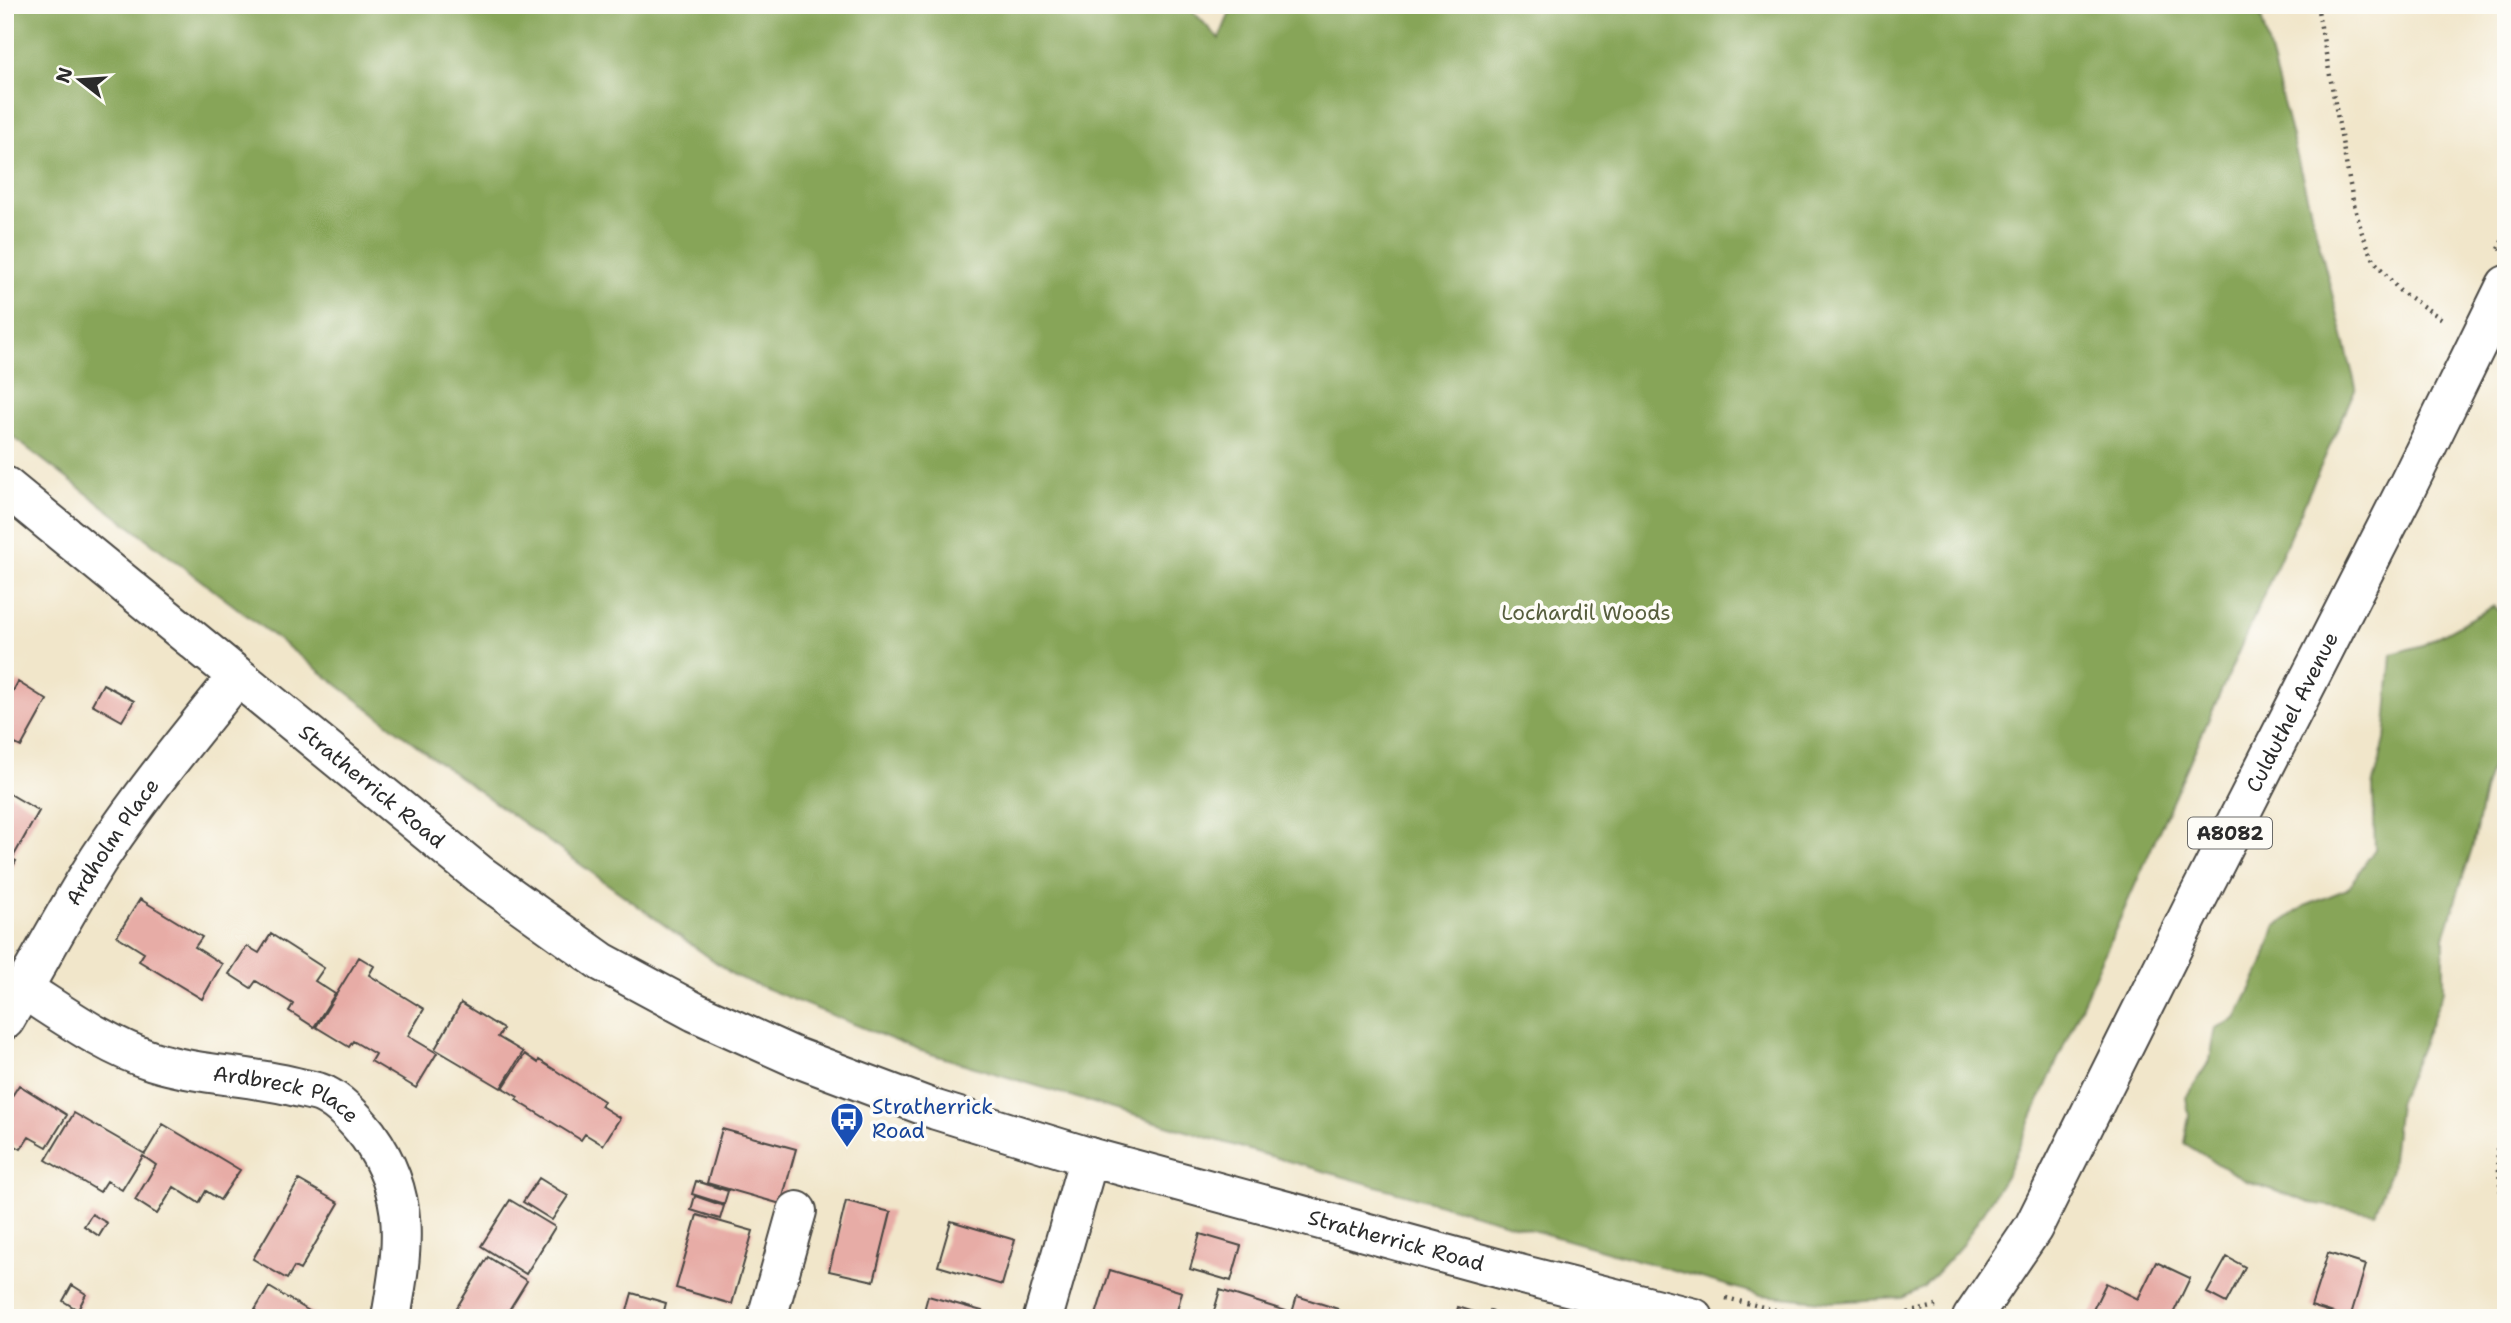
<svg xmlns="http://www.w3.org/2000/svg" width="2511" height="1323" viewBox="0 0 2511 1323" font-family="'Shantell Sans',sans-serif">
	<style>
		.forest { fill: #87a558; stroke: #596842; stroke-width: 2 }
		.building { fill: #e7aca6 }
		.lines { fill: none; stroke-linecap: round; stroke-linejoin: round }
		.minor-casing { stroke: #494743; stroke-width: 42 }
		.tertiary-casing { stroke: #494743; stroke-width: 42 }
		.primary-casing { stroke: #494743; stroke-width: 42 }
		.path { stroke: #494743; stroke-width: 4.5; stroke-dasharray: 2 5; stroke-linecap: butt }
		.minor { stroke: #fff; stroke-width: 38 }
		.tertiary { stroke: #fff; stroke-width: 38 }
		.primary { stroke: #fff; stroke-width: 38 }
		.labels { text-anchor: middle; stroke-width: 7; stroke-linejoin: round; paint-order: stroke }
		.shield { fill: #fdfcf7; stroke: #6a6a68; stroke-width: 2 }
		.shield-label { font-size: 19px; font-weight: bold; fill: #2b2b2b }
		.park-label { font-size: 21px; fill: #575e3e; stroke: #fdfcf7 }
		.street-label { font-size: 21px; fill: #2b2b2b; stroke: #fdfcf7 }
		.transit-label { font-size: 21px; fill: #164399; stroke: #fdfcf7; text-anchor: start }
	</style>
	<rect width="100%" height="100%" fill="#fdfcf7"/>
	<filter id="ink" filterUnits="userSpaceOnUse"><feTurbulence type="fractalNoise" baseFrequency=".0143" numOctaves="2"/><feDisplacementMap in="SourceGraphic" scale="14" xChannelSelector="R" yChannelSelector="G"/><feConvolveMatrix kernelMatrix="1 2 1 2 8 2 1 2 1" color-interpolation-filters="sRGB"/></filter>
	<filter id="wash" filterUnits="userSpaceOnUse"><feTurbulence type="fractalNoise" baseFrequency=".00686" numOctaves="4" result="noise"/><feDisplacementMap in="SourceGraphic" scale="28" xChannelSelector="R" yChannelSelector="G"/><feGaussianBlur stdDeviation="1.57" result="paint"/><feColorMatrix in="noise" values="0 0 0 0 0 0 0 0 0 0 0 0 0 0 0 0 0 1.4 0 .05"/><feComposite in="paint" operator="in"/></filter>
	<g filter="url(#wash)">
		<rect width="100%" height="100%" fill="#f1e6ca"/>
		<path class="forest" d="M 5,5 L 1187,5 L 1219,39 L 1233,5 L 2258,5 L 2356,387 L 2006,1176 L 1962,1245 L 1923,1288 L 1902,1298 L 1831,1302 L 1761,1295 L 1256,1152 L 918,1050 L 735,976 L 436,760 L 5,431 Z
			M 2494,606 L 2506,617 L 2506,722 L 2484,791 L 2473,845 L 2444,937 L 2444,990 L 2398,1103 L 2391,1169 L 2375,1213 L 2311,1203 L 2244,1180 L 2184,1143 L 2189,1116 L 2186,1097 L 2210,1060 L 2216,1028 L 2236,1019 L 2263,965 L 2275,927 L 2305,906 L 2347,889 L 2375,849 L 2373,787 L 2385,740 L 2392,654 L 2423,645 Z"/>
		<g id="blocks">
			<path class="building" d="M 18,682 L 47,700 L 21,747 L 5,739 L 5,686 L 13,691 Z
				M 103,684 L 134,701 L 122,721 L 92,704 Z
				M 5,791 L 39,811 L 12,859 L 16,861 L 5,881 Z
				M 140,899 L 202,937 L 195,947 L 222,964 L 202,999 L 139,961 L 144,953 L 117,936 Z
				M 271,934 L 324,968 L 315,981 L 335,994 L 314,1027 L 289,1011 L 293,1004 L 256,981 L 251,988 L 229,974 L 247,946 L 259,953 Z
				M 359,957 L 374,966 L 369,975 L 424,1009 L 408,1036 L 437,1053 L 416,1088 L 371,1061 L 375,1054 L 353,1041 L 349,1047 L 316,1027 Z
				M 461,1003 L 503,1029 L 498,1037 L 523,1052 L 501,1088 L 435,1049 Z
				M 525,1054 L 538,1063 L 539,1060 L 604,1101 L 601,1106 L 620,1118 L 603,1145 L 585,1134 L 581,1140 L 516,1100 L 518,1097 L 503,1088 Z
				M 19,1085 L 67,1115 L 47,1147 L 29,1137 L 21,1149 L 5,1140 L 5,1107 Z
				M 74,1113 L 145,1154 L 163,1124 L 240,1170 L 220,1200 L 206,1191 L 199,1203 L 174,1187 L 157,1214 L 135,1200 L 156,1165 L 143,1156 L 122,1190 L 107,1181 L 100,1192 L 46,1160 Z
				M 722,1129 L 796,1149 L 781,1204 L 707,1183 Z
				M 539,1178 L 568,1196 L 552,1220 L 523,1202 Z
				M 299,1180 L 339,1203 L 300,1270 L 294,1267 L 287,1279 L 253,1259 Z
				M 696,1181 L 728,1191 L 724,1204 L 692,1194 Z
				M 695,1196 L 724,1206 L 720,1219 L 691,1210 Z
				M 510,1200 L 555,1227 L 526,1274 L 481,1246 Z
				M 846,1201 L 891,1212 L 874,1281 L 829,1271 Z
				M 92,1214 L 107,1223 L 99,1236 L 84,1226 Z
				M 697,1215 L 753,1231 L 732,1304 L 676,1288 Z
				M 951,1221 L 1015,1240 L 1002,1285 L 938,1266 Z
				M 1200,1234 L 1241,1246 L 1231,1281 L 1190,1269 Z
				M 2328,1253 L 2366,1265 L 2350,1318 L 2311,1306 Z
				M 488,1257 L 527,1281 L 504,1318 L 471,1318 L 456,1309 Z
				M 2227,1257 L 2245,1267 L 2226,1303 L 2207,1293 Z
				M 2156,1262 L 2190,1278 L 2171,1318 L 2089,1318 L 2106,1283 L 2138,1299 Z
				M 1110,1270 L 1182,1292 L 1175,1318 L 1095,1318 Z
				M 72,1285 L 86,1294 L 78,1310 L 63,1301 Z
				M 269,1287 L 316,1315 L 314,1318 L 250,1318 Z
				M 1220,1290 L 1292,1313 L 1297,1296 L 1338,1309 L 1336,1318 L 1212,1318 Z
				M 632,1293 L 666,1303 L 663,1315 L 671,1318 L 625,1318 Z
				M 928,1296 L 982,1311 L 980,1318 L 922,1318 Z
				M 1458,1307 L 1481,1314 L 1479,1318 L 1455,1318 Z"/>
		</g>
	</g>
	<g filter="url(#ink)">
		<use href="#blocks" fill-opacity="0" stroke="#494743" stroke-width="2"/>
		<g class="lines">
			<defs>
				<g id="minor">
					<path id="s1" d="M 23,989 C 64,1015 106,1046 153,1061 C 201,1076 252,1075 300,1088 C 308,1090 318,1091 325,1095 C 341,1103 357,1121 368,1135 C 412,1196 403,1248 391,1318"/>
					<path id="s2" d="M 5,1020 C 37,966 66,910 100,857 C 142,794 189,736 237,677"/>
					<path d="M 767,1318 L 797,1211"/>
					<path d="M 1043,1318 L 1089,1157"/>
				</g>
				<g id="tertiary">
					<path id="s3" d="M 5,486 L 479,874 L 602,962 L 695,1012 L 795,1057 L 936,1110 L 1089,1157 L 1504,1270 L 1694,1318"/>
				</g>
				<g id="primary">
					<path id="s4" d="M 1972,1318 L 2033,1228 L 2195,903 L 2407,487 L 2506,285"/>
				</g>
			</defs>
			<use href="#minor" class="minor-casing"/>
			<use href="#tertiary" class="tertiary-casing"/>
			<use href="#primary" class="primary-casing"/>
			<path class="path" d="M 2317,5 L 2353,201 L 2362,233 L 2375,262 L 2400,291 L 2445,321
				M 2498,249 L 2506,234
				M 2506,1107 L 2497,1148 L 2506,1252
				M 1726,1298 L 1775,1310 L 1832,1318
				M 1489,1318 L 1493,1305
				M 1873,1318 L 1890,1317 L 1936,1306"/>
			<use href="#minor" class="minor"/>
			<use href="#tertiary" class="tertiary"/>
			<use href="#primary" class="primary"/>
		</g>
	</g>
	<defs>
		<symbol id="bus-pin" viewBox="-11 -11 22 30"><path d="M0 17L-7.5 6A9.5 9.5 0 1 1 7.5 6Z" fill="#1a4fb4" stroke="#fdfcf7"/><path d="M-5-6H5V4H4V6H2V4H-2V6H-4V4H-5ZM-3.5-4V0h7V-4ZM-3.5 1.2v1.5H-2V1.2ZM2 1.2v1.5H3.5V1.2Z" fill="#fff"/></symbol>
	</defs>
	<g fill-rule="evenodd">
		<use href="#bus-pin" x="828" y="1100" width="38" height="52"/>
	</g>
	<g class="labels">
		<rect class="shield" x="2188" y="817.5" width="84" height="31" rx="5"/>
		<g class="shield-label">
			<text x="2230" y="840">A8082</text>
		</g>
		<g class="park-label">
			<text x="1586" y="620">Lochardil Woods</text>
		</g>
		<g class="street-label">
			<text dy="7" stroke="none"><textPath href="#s4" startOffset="686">Culduthel Avenue</textPath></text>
			<text dy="7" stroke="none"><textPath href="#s3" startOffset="474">Stratherrick Road</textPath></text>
			<text dy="7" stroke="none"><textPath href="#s2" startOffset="208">Ardholm Place</textPath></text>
			<text dy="7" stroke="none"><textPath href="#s1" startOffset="287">Ardbreck Place</textPath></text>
			<text dy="7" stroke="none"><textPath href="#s3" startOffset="1608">Stratherrick Road</textPath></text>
		</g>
		<g class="transit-label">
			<text x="872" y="1114">Stratherrick<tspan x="872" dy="24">Road</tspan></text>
		</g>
	</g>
	<rect width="2511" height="1323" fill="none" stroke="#fdfcf7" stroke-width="28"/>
	<g transform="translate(80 80) rotate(287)" stroke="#fdfcf7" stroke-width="5" paint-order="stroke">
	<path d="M0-5L12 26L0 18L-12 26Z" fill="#2b2b2b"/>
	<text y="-10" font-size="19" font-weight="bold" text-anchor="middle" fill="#2b2b2b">N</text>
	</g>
</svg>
